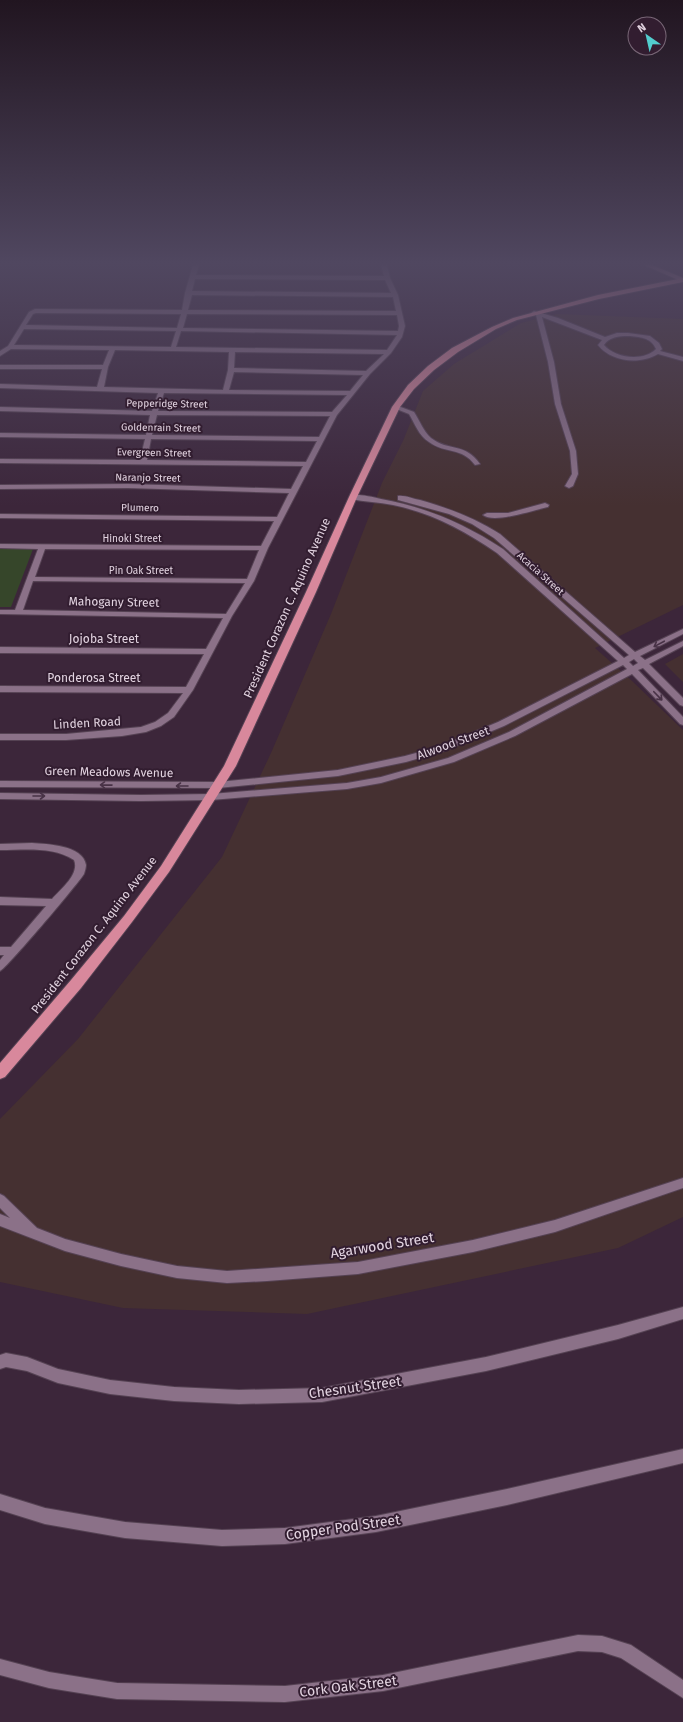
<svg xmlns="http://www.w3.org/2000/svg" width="683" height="1722" viewBox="0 0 683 1722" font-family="'Fira Sans',sans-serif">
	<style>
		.commercial { fill: #453031 }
		.green { fill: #36462a }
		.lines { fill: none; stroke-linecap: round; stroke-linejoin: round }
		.minor-casing { stroke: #554253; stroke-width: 2 }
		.major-casing { stroke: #554253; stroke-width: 2 }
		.highway-casing { stroke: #554253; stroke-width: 2 }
		.minor { fill: #8b7188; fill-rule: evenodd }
		.major { fill: #b97f94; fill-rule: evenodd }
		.highway { fill: #d8889c; fill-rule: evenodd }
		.oneway { stroke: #483246 }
		.labels { text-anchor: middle; stroke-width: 4; stroke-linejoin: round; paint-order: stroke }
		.far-street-label { font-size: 10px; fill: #e2d3e0; stroke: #321d30 }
		.street-label { font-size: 12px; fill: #e2d3e0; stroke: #321d30 }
		.near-street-label { font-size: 14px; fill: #e2d3e0; stroke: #321d30 }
	</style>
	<rect width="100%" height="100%" fill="#3c263a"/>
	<path class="commercial" d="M 557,314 L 683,319 L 683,605 L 595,648 L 631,680 L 683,730 L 683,1217 L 618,1248 L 307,1314 L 123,1308 L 0,1282 L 0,1119 L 78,1039 L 222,857 L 271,753 L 331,614 L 382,483 L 403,441 L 423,391 L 454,364 L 521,323 Z
		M 683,654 L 683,682 L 665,664 Z"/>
	<path class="green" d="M 0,549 L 33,549 L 11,607 L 0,607 Z"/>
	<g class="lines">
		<defs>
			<path id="minor" d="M 193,265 L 199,265 L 196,275 L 384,276 L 381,265 L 387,265 L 390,278 L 398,295 L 405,326 L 402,337 L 391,353 L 370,374 L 337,415 L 268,548 L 254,581 L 232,616 L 193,690 L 174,717 L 161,726 L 146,732 L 122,736 L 66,740 L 0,740 L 0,734 L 66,734 L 141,727 L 155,722 L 168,713 L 183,693 L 0,692 L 0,686 L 186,687 L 204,654 L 0,653 L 0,647 L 206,649 L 223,618 L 0,614 L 0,610 L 15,610 L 38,549 L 0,548 L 0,544 L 261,546 L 274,521 L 0,518 L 0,514 L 277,517 L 289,493 L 128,488 L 0,489 L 0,485 L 128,484 L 291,489 L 303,466 L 0,463 L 0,459 L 140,460 L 145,439 L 0,437 L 0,433 L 146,435 L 150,415 L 0,411 L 0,407 L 152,411 L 158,393 L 0,388 L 0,384 L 97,387 L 102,369 L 0,369 L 0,365 L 103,365 L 109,350 L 11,349 L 0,356 L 0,351 L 8,346 L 29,312 L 35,309 L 182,310 L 185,293 ZM 195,279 L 385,280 L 391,293 L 192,291 ZM 192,295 L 393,297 L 396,311 L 188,310 ZM 36,313 L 181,314 L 177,328 L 26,325 L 33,314 ZM 187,314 L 397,315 L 399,326 L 398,331 L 183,328 ZM 24,329 L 176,331 L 171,347 L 14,345 ZM 181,331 L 397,335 L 387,350 L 176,347 ZM 115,350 L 229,352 L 228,370 L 223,390 L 104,387 L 108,367 ZM 235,352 L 384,354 L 366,371 L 234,368 ZM 234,372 L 363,375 L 350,391 L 229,390 ZM 164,393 L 347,395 L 332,412 L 158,411 ZM 157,415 L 330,416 L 319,437 L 152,435 ZM 151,439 L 317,441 L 306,462 L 147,460 ZM 45,549 L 259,550 L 247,579 L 35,577 ZM 33,581 L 245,583 L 226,614 L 23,610 Z
				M 534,311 L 558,318 L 605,337 L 617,333 L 628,333 L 650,336 L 659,343 L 662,349 L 660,351 L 683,357 L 683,361 L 658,354 C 640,365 611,362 598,345 L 602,340 L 542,317 L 554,362 L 561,404 L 576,451 L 578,474 L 573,486 L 569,488 L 565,486 L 572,474 L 570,451 L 555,404 L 548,362 L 536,315 L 531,313 ZM 628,336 C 639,337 651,337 656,349 C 643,362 615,358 604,345 C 609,337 619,336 628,336 Z
				M 394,406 L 398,406 L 414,412 C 420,421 423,431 431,438 C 449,452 465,442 480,464 L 475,465 C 462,447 445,454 429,442 C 419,436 415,424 409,414 L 394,408 Z
				M 350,495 C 360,494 372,497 381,499 C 426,507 465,524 503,549 L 624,658 L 629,655 L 494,538 L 472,524 L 449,514 L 398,500 L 398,496 C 405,495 413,499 420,500 C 448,508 475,518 500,534 L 635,652 L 683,629 L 683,634 L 640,656 L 645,660 L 683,641 L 683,646 L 649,664 L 683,698 L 683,706 L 680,705 L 643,668 L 638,670 L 683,717 L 683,725 L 680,724 L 632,674 L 515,736 L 454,762 L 381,783 L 347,789 L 211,800 L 141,801 L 0,799 L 0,793 L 141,795 L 211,794 L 347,783 L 381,777 L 448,758 L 509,732 L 627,669 L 623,665 L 504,726 L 444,751 L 406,762 L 338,776 L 218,788 L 0,787 L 0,781 L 218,782 L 338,770 L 405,756 L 438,747 L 498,722 L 618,661 L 497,553 C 465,531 432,513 393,505 C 379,502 365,502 350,499 ZM 634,659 L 638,663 L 633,666 L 629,662 Z
				M 545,503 L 549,505 L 548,507 C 534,510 494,524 483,515 L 487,513 L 508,513 Z
				M 32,843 C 47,844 83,845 86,865 C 86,867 85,871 84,874 C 77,885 6,969 0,971 L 0,960 L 4,955 L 0,955 L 0,947 L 11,947 L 46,906 L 0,905 L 0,897 L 52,899 C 61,889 80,874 74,860 C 53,846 24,850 0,850 L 0,844 Z
				M 683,1178 L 683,1188 L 555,1232 L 473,1252 L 358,1274 L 267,1281 L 227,1283 L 177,1278 L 121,1266 L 65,1251 L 0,1226 L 0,1214 L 10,1218 L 0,1208 L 0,1194 L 4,1196 L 37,1228 L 65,1239 L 121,1254 L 177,1266 L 227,1271 L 358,1262 L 473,1240 L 555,1220 Z
				M 683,1307 L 683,1319 L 618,1339 L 486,1371 L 322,1402 L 239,1404 L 174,1401 L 110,1394 L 58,1383 L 27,1371 L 6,1367 L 0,1369 L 0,1355 L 6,1353 L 27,1357 L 58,1369 L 110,1380 L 174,1387 L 239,1390 L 322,1388 L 486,1357 L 618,1325 Z
				M 683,1449 L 683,1463 L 507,1505 L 376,1532 L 285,1544 L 222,1546 L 125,1538 L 45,1524 L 0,1510 L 0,1494 L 45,1508 L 125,1522 L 222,1530 L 285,1528 L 376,1516 L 507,1489 Z
				M 578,1635 L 602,1636 L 631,1645 L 683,1680 L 683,1698 L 621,1658 L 602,1652 L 578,1651 L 383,1691 L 285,1702 L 117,1699 L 49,1688 L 0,1675 L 0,1659 L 49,1672 L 117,1683 L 285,1686 L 383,1675 Z"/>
			<path id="major" d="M 644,265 L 652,265 L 683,278 L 683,282 Z"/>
			<path id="highway" d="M 683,278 L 683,282 L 599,299 L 517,320 L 496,329 L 458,352 L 434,370 L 414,389 L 400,407 L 357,497 L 316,592 L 236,766 L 169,872 L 132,922 L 81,988 L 5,1077 L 0,1079 L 0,1063 L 71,980 L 124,916 L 161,866 L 224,766 L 306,592 L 349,497 L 392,407 L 408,385 L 428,366 L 452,348 L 492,327 L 513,318 L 598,295 Z"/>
		</defs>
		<use href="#minor" class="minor-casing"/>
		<use href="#major" class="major-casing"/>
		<use href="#highway" class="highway-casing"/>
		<use href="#minor" class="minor"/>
		<use href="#major" class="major"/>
		<use href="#highway" class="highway"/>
	</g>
	<defs><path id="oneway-shaft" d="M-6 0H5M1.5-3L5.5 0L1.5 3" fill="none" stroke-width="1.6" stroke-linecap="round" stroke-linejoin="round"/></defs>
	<g class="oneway">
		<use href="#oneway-shaft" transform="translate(659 644) rotate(152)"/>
		<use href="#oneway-shaft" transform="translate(658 696) rotate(46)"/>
		<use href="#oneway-shaft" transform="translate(106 785) rotate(-179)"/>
		<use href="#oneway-shaft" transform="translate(182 786) rotate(180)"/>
		<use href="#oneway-shaft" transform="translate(39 796)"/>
	</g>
	<linearGradient id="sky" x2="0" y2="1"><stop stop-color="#211520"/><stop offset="0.52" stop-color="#504760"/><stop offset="1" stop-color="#504760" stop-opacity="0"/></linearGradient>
	<rect width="683" height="506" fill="url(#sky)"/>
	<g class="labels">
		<g class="far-street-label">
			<text transform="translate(167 403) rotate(1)" y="4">Pepperidge Street</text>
			<text transform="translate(161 427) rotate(1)" y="4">Goldenrain Street</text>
			<text transform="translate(154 452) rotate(1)" y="4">Evergreen Street</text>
			<text transform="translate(148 477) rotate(1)" y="4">Naranjo Street</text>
			<text transform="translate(140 507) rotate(1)" y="4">Plumero</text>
			<text x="132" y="542">Hinoki Street</text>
			<text x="141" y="574">Pin Oak Street</text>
			<text transform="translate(541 573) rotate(42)" y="4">Acacia Street</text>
		</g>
		<g class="street-label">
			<text transform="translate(114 602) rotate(1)" y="4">Mahogany Street</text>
			<text transform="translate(287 608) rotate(-66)" y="4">President Corazon C. Aquino Avenue</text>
			<text x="104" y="643">Jojoba Street</text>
			<text x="94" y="682">Ponderosa Street</text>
			<text transform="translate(87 723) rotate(-3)" y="4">Linden Road</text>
			<text transform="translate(453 743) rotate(-20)" y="4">Alwood Street</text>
			<text transform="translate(109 772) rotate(1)" y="4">Green Meadows Avenue</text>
			<text transform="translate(94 935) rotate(-52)" y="4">President Corazon C. Aquino Avenue</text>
		</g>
		<g class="near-street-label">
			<text transform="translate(382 1245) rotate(-9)" y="5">Agarwood Street</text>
			<text transform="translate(355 1387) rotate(-8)" y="5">Chesnut Street</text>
			<text transform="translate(343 1527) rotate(-8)" y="5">Copper Pod Street</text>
			<text transform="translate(348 1686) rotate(-7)" y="5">Cork Oak Street</text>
		</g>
	</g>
	<g transform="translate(647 36) rotate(326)"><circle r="19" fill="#321d30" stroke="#786676"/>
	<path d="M0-3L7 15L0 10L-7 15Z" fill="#52cdce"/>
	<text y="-6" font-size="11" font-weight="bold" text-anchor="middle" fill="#e2d3e0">N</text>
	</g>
</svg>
